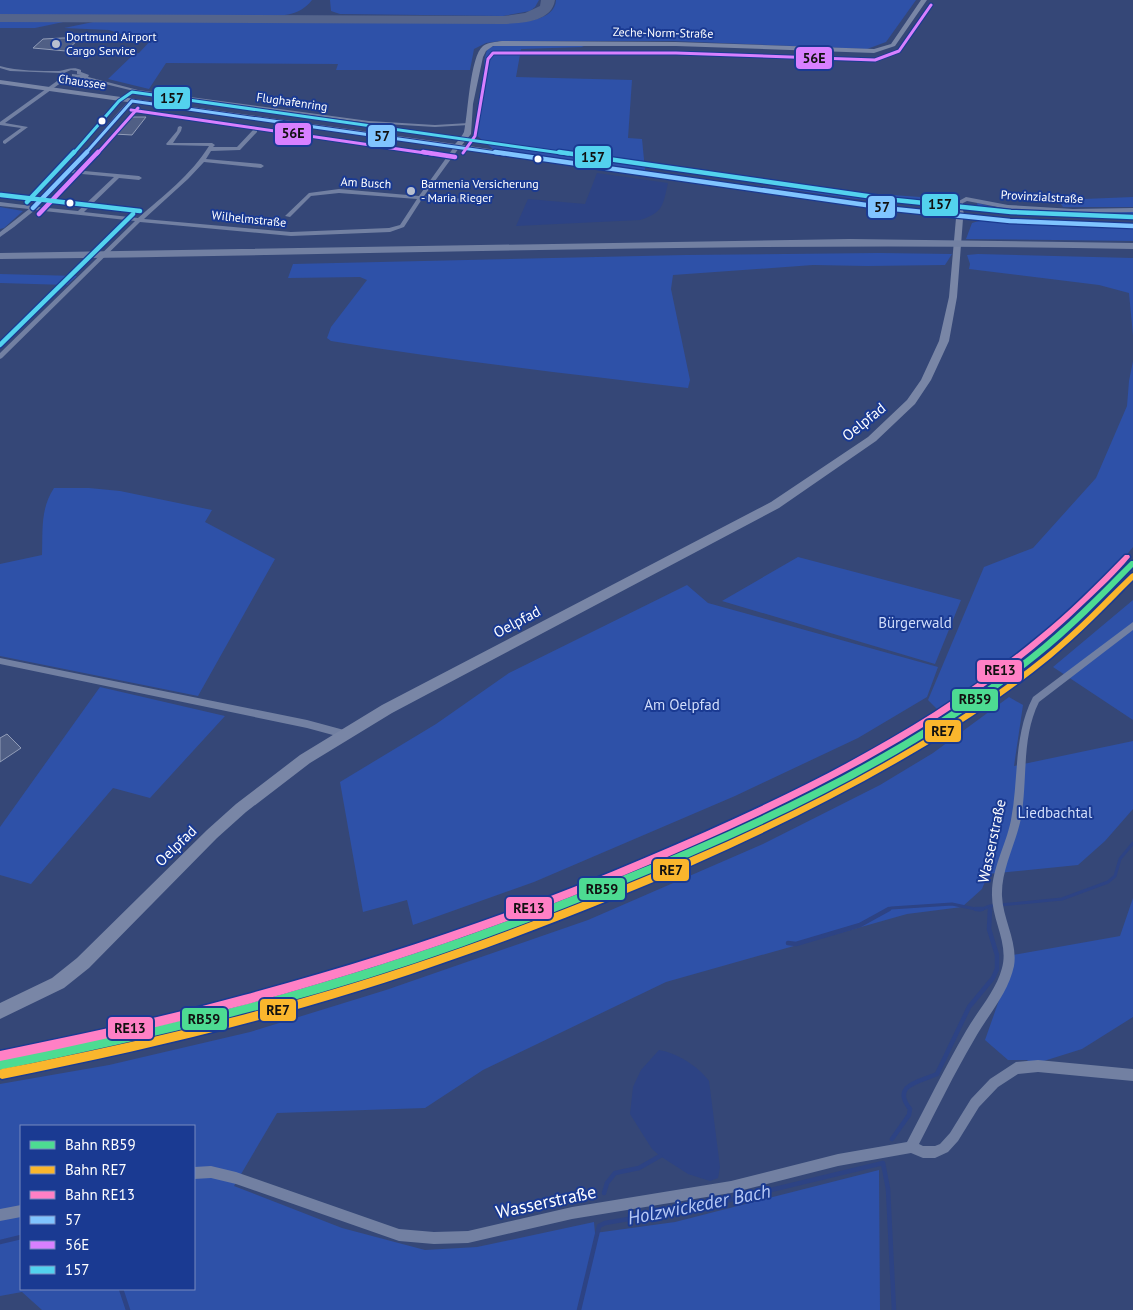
<svg xmlns="http://www.w3.org/2000/svg" width="1133" height="1310" viewBox="0 0 1133 1310" font-family="'PT Sans',sans-serif">
	<style>
		.green { fill: #2e51a8; fill-rule: evenodd }
		.water { fill: #2d4384 }
		.lines { fill: none; stroke-linecap: round; stroke-linejoin: round }
		.stream-far1 { stroke: #2d4384; stroke-width: 3 }
		.stream { stroke: #2d4384; stroke-width: 4.5 }
		.taxiway { fill: #54648c; fill-rule: evenodd }
		.building { fill: #505f85; stroke: #929db8 }
		.street { fill: #7280a2; fill-rule: evenodd }
		.secondary { fill: #7986a6; fill-rule: evenodd }
		.highway { fill: #7280a2; fill-rule: evenodd }
		.bus-1-far1-casing { stroke: #1a3a92; stroke-width: 5 }
		.bus-1-casing { stroke: #1a3a92; stroke-width: 7 }
		.bus-2-far1-casing { stroke: #1a3a92; stroke-width: 5 }
		.bus-2-casing { stroke: #1a3a92; stroke-width: 7 }
		.bus-3-far1-casing { stroke: #1a3a92; stroke-width: 5 }
		.bus-3-casing { stroke: #1a3a92; stroke-width: 7 }
		.bus-1-far1 { stroke: #80c4ff; stroke-width: 3 }
		.bus-1 { stroke: #80c4ff; stroke-width: 4.5 }
		.bus-2-far1 { stroke: #d880ff; stroke-width: 3 }
		.bus-2 { stroke: #d880ff; stroke-width: 4.5 }
		.bus-3-far1 { stroke: #53d2ee; stroke-width: 3 }
		.bus-3 { stroke: #53d2ee; stroke-width: 4.5 }
		.rail-1-casing { stroke: #1a3a92; stroke-width: 3 }
		.rail-2-casing { stroke: #1a3a92; stroke-width: 3 }
		.rail-3-casing { stroke: #1a3a92; stroke-width: 3 }
		.rail-1 { fill: #4ddb92; fill-rule: evenodd }
		.rail-2 { fill: #fab62d; fill-rule: evenodd }
		.rail-3 { fill: #ff80c5; fill-rule: evenodd }
		.poi-dot { fill: #b8bfcf; stroke: #1a3a92; stroke-width: 2 }
		.bus-dot { fill: #fff; stroke: #1a3a92; stroke-width: 2 }
		.labels { text-anchor: middle; stroke-width: 4; stroke-linejoin: round; paint-order: stroke }
		.far-street-label { font-size: 12px; fill: #fff; stroke: #1a3a92 }
		.far-poi-label { font-size: 12px; fill: #fff; stroke: #1a3a92; text-anchor: start }
		.street-label { font-size: 15px; fill: #fff; stroke: #1a3a92 }
		.park-label { font-size: 15px; fill: #d1ddfb; stroke: #1a3a92 }
		.near-street-label { font-size: 18px; fill: #fff; stroke: #1a3a92 }
		.near-water-label { font-size: 19px; font-style: italic; fill: #b7c9f6; stroke: #1a3a92 }
		.line-badge { stroke: #1a3a92; stroke-width: 2 }
		.pale-badge-label { font-size: 14px; text-anchor: middle; font-weight: bold; fill: #111 }
	</style>
	<rect width="100%" height="100%" fill="#354777"/>
	<path class="green" d="M 0,0 L 312,0 C 298,18 280,15 258,16 L 0,15 Z
		M 330,0 L 539,0 L 535,7 L 530,11 L 503,16 L 340,14 L 331,11 Z
		M 556,0 L 916,0 L 886,42 L 867,49 L 673,41 L 500,41 L 486,43 L 474,49 L 470,70 L 336,70 L 338,64 L 166,63 L 149,89 L 108,79 L 134,54 L 139,53 L 151,40 L 135,39 L 109,30 L 64,28 L 98,21 L 507,23 C 523,22 555,21 556,0 Z
		M 0,21 L 68,21 L 35,28 L 0,28 Z
		M 579,45 L 584,47 L 521,49 L 516,77 L 632,80 L 628,138 L 642,139 L 645,170 L 493,149 L 475,134 L 479,121 L 486,76 C 483,66 484,57 488,48 L 494,46 Z
		M 764,186 L 949,199 L 954,204 L 953,207 L 945,207 L 856,199 Z
		M 1133,197 L 1133,207 L 1063,207 L 1058,200 Z
		M 977,203 C 1027,216 1082,213 1133,212 L 1133,217 L 1044,215 L 979,211 Z
		M 0,207 L 23,211 L 4,228 L 0,229 Z
		M 982,220 L 1069,226 L 1133,228 L 1133,241 L 966,239 L 972,223 Z
		M 879,253 L 952,254 L 945,265 L 867,266 L 813,265 L 673,275 L 671,289 L 690,380 L 688,388 C 568,374 449,360 331,341 L 327,338 L 331,327 L 367,280 L 360,277 L 288,278 L 293,264 L 685,255 Z
		M 978,254 L 1133,258 L 1133,336 L 1129,293 L 1099,285 L 969,269 L 970,264 L 967,255 Z
		M 0,274 L 77,276 L 67,285 L 0,283 Z
		M 1133,361 L 1133,547 L 1094,595 L 1065,616 L 1038,640 L 938,710 L 928,700 L 984,567 L 1033,548 L 1096,478 L 1127,406 L 1129,381 Z
		M 54,488 L 89,488 L 120,491 L 212,510 L 205,522 L 275,559 L 198,696 L 0,656 L 0,564 L 42,555 C 43,531 40,509 54,488 Z
		M 798,557 L 961,600 L 935,664 L 722,601 Z
		M 687,585 L 708,603 L 938,667 L 927,697 L 858,738 L 735,796 L 534,882 L 413,925 L 407,900 L 363,912 L 340,782 L 436,724 L 509,673 Z
		M 1133,600 L 1133,720 L 1053,667 Z
		M 100,687 L 225,716 L 150,798 L 113,788 L 31,884 L 0,875 L 0,827 Z
		M 1009,697 L 1023,705 L 1014,766 L 1133,741 L 1133,809 L 1105,841 L 1078,865 L 988,874 L 982,889 L 962,907 L 907,914 L 666,982 L 483,1070 L 425,1108 L 277,1113 L 234,1186 L 342,1228 L 425,1250 L 477,1247 L 594,1222 L 595,1233 L 675,1222 L 879,1170 L 880,1310 L 42,1310 L 22,1292 L 0,1296 L 0,1084 L 109,1065 L 250,1032 L 386,990 L 588,920 L 763,844 L 880,785 L 933,753 ZM 21,1126 L 194,1126 L 194,1289 L 21,1289 Z
		M 1133,898 L 1133,1017 L 1082,1049 L 1031,1065 L 1027,1060 L 1008,1060 L 985,1040 L 1004,986 L 1013,955 L 1120,936 Z"/>
	<path class="water" d="M 597,173 L 668,183 C 663,205 663,213 640,220 L 516,226 L 528,199 L 585,204 Z
		M 659,1050 C 677,1053 698,1066 709,1081 L 720,1167 L 718,1178 L 710,1181 L 688,1174 L 660,1156 L 652,1149 L 630,1114 L 633,1087 L 641,1070 Z"/>
	<g class="lines">
		<path class="stream-far1" d="M 887,910 L 891,908 L 952,904 L 980,910 L 990,906 L 1062,899 L 1108,882 L 1115,876 L 1120,859 L 1133,843
			M 990,910 L 990,906"/>
		<path class="stream" d="M 976,909 L 982,909
			M 788,943 L 796,944 L 860,925 L 889,909
			M 892,1139 L 909,1115 L 910,1109 C 891,1085 919,1082 937,1074 L 969,1007 L 993,978 L 997,969 L 997,955 L 989,929 L 990,909
			M 604,1193 L 607,1183 L 615,1173 L 639,1168 L 660,1156
			M 0,1242 L 21,1237
			M 121,1289 L 128,1310
			M 579,1310 L 599,1226 L 605,1223 L 704,1206 L 883,1163 L 888,1189 L 894,1310"/>
		<path class="taxiway" d="M 541,0 L 555,0 C 552,22 522,23 504,24 L 0,22 L 0,14 L 504,16 L 525,13 L 540,6 Z"/>
	</g>
	<path class="building" d="M 63,38 L 80,38 L 66,51 L 33,48 L 43,39 Z
		M 129,117 L 146,117 L 132,135 L 114,134 Z
		M 7,734 L 21,748 L 0,762 L 0,738 Z"/>
	<g class="lines">
		<path class="street" d="M 0,66 C 18,71 40,71 59,71 C 67,70 73,66 81,70 L 81,72 L 89,75 L 88,77 L 138,90 L 369,121 L 435,125 L 469,123 L 471,124 L 469,125 L 435,127 L 369,123 L 138,92 L 72,76 L 72,74 L 81,75 L 77,74 L 77,71 L 71,70 L 64,73 L 69,75 L 69,77 L 5,123 L 28,127 L 5,144 L 3,143 L 3,141 L 21,128 L 0,125 L 0,122 L 64,76 L 60,73 L 10,71 L 0,68 Z
			M 130,100 L 134,101 L 124,111 L 74,170 L 139,176 L 142,178 L 139,180 L 119,178 L 84,212 L 138,218 C 163,196 191,175 209,146 L 167,145 L 166,144 L 177,131 L 178,127 L 180,126 L 182,127 L 181,131 L 173,143 L 212,143 L 215,145 L 213,147 L 237,147 L 253,130 L 257,130 L 257,132 L 240,150 L 211,151 L 206,159 L 261,164 L 264,166 L 261,168 L 204,162 L 188,179 L 144,219 L 291,232 L 389,228 L 400,225 L 417,199 L 339,193 L 311,196 L 290,217 L 285,216 L 309,193 L 339,189 L 419,196 L 454,147 L 456,146 L 459,148 L 424,196 L 478,200 L 481,202 L 478,204 L 422,199 L 404,227 L 390,232 L 291,236 L 140,222 L 2,358 L 0,359 L 0,353 L 135,221 L 35,210 L 14,227 L 0,237 L 0,232 L 29,209 L 0,206 L 0,202 L 32,206 L 66,172 L 66,170 L 69,169 L 74,164 L 121,109 ZM 71,173 L 114,177 L 78,211 L 38,207 Z
			M 966,197 L 1008,205 L 1073,209 L 1133,208 L 1133,212 L 1073,213 L 1008,209 L 967,201 L 963,203 L 962,213 L 958,213 L 957,202 Z
			M 1133,622 L 1133,630 L 1039,702 C 1021,738 1028,780 1021,818 C 1016,844 1001,869 1002,896 C 1003,920 1018,942 1014,966 C 1008,994 987,1016 974,1040 C 954,1074 937,1109 919,1144 L 923,1146 L 935,1146 L 940,1144 L 950,1133 L 971,1099 L 990,1079 L 1016,1062 L 1038,1060 L 1133,1069 L 1133,1081 L 1038,1072 L 1018,1074 L 998,1087 L 979,1107 L 958,1141 L 948,1152 L 935,1158 L 923,1158 L 911,1153 L 838,1166 L 731,1193 L 572,1219 L 468,1243 L 434,1244 L 399,1241 L 236,1184 L 211,1178 L 194,1179 L 194,1167 L 211,1166 L 236,1172 L 399,1229 L 434,1232 L 468,1231 L 572,1207 L 731,1181 L 838,1154 L 907,1142 C 927,1104 945,1067 966,1031 C 978,1010 996,991 1002,968 C 1009,943 991,919 992,893 C 992,868 1006,845 1011,820 C 1019,779 1013,736 1033,697 Z
			M 0,658 L 307,720 L 344,730 L 347,731 L 349,734 L 347,737 L 344,738 L 307,728 L 0,664 Z
			M 21,1205 L 21,1217 L 0,1221 L 0,1209 Z"/>
		<path class="secondary" d="M 921,0 L 927,0 L 895,46 L 874,53 L 676,46 L 493,46 L 486,51 L 483,57 L 473,104 L 471,134 L 462,145 L 894,207 L 956,213 L 960,210 L 963,210 L 964,214 L 1010,219 L 1133,224 L 1133,228 L 1010,223 L 963,219 L 957,297 L 949,341 L 931,380 L 915,404 L 876,441 L 779,508 L 392,713 L 310,763 L 246,812 L 217,838 L 89,968 L 64,988 L 0,1019 L 0,1003 L 52,978 L 77,958 L 207,830 L 236,804 L 300,755 L 382,705 L 771,502 L 868,437 L 907,400 L 921,380 L 939,341 L 949,297 L 956,218 L 894,211 L 0,84 L 0,80 L 455,144 C 458,141 462,136 464,132 C 468,114 470,56 483,46 C 488,42 496,42 502,41 L 676,42 L 874,49 L 891,44 Z"/>
		<path class="highway" d="M 850,239 L 1133,243 L 1133,249 C 755,241 378,255 0,259 L 0,253 Z"/>
		<defs>
			<path id="bus-1-far1" d="M 132,101 L 504,154
				M 85,154 L 132,101"/>
			<path id="bus-1" d="M 495,152 L 894,209 L 1010,221 L 1133,226
				M 33,208 L 87,152"/>
			<path id="bus-2-far1" d="M 131,110 L 432,154
				M 463,153 L 475,136 L 488,59 L 493,53 L 676,53 L 875,60 L 899,51 L 931,5
				M 97,154 L 138,108"/>
			<path id="bus-2" d="M 423,152 L 455,157
				M 39,214 L 98,152"/>
			<path id="bus-3-far1" d="M 73,154 L 119,101 L 132,92 L 568,154"/>
			<path id="bus-3" d="M 559,152 L 895,200 L 1011,212 L 1133,217
				M 1,195 L 140,211
				M 27,202 L 74,152
				M 0,345 L 133,214"/>
		</defs>
		<use href="#bus-1-far1" class="bus-1-far1-casing"/>
		<use href="#bus-1" class="bus-1-casing"/>
		<use href="#bus-2-far1" class="bus-2-far1-casing"/>
		<use href="#bus-2" class="bus-2-casing"/>
		<use href="#bus-3-far1" class="bus-3-far1-casing"/>
		<use href="#bus-3" class="bus-3-casing"/>
		<use href="#bus-1-far1" class="bus-1-far1"/>
		<use href="#bus-1" class="bus-1"/>
		<use href="#bus-2-far1" class="bus-2-far1"/>
		<use href="#bus-2" class="bus-2"/>
		<use href="#bus-3-far1" class="bus-3-far1"/>
		<use href="#bus-3" class="bus-3"/>
		<defs>
			<path id="rail-1" d="M 1131,561 L 1133,561 L 1133,567 C 1102,599 1071,631 1037,658 C 912,759 764,827 617,887 C 519,927 420,964 319,993 C 214,1023 107,1048 0,1070 L 0,1060 C 109,1038 218,1014 324,982 C 423,953 520,918 615,879 C 761,821 905,753 1029,656 C 1066,627 1098,594 1131,561 Z"/>
			<path id="rail-2" d="M 1133,573 L 1133,580 C 1106,607 1080,634 1051,658 C 1012,690 970,718 927,745 C 830,803 727,852 622,895 C 520,937 415,975 308,1006 C 207,1036 105,1058 2,1079 L 0,1078 L 0,1070 L 2,1069 C 105,1049 207,1026 307,997 C 412,967 514,930 615,889 C 762,830 920,756 1044,656 C 1075,631 1102,602 1131,574 Z"/>
			<path id="rail-3" d="M 1125,555 L 1129,555 L 1130,557 C 1117,573 1101,588 1086,602 C 993,693 877,759 760,815 C 593,894 418,958 240,1006 C 160,1027 80,1045 0,1061 L 0,1051 C 82,1034 164,1017 244,995 C 381,958 516,913 647,857 C 784,799 922,733 1038,637 C 1069,612 1097,584 1125,555 Z"/>
		</defs>
		<use href="#rail-1" class="rail-1-casing"/>
		<use href="#rail-2" class="rail-2-casing"/>
		<use href="#rail-3" class="rail-3-casing"/>
		<use href="#rail-1" class="rail-1"/>
		<use href="#rail-2" class="rail-2"/>
		<use href="#rail-3" class="rail-3"/>
	</g>
	<g class="poi-dot">
		<circle cx="56" cy="44" r="5"/>
		<circle cx="411" cy="191" r="5"/>
	</g>
	<g class="bus-dot">
		<circle cx="102" cy="121" r="4.5"/>
		<circle cx="538" cy="159" r="4.5"/>
		<circle cx="70" cy="203" r="4.5"/>
	</g>
	<g class="labels">
		<g class="far-street-label">
			<text transform="translate(663 33) rotate(1)" y="4">Zeche-Norm-Straße</text>
			<text transform="translate(82 82) rotate(8)" y="4">Chaussee</text>
			<text transform="translate(292 102) rotate(8)" y="4">Flughafenring</text>
			<text transform="translate(366 183) rotate(3)" y="4">Am Busch</text>
			<text transform="translate(1042 197) rotate(3)" y="4">Provinzialstraße</text>
			<text transform="translate(249 219) rotate(6)" y="4">Wilhelmstraße</text>
		</g>
		<g class="far-poi-label">
			<text x="66" y="41">Dortmund Airport<tspan x="66" dy="14">Cargo Service</tspan></text>
			<text x="421" y="188">Barmenia Versicherung<tspan x="421" dy="14">- Maria Rieger</tspan></text>
		</g>
		<g class="street-label">
			<text transform="translate(864 422) rotate(-39)" y="5">Oelpfad</text>
			<text transform="translate(517 622) rotate(-28)" y="5">Oelpfad</text>
			<text transform="translate(992 841) rotate(-78)" y="5">Wasserstraße</text>
			<text transform="translate(176 846) rotate(-44)" y="5">Oelpfad</text>
		</g>
		<g class="park-label">
			<text x="915" y="628">Bürgerwald</text>
			<text x="682" y="710">Am Oelpfad</text>
			<text x="1055" y="818">Liedbachtal</text>
		</g>
		<g class="near-street-label">
			<text transform="translate(546 1202) rotate(-12)" y="6">Wasserstraße</text>
		</g>
		<g class="near-water-label">
			<text transform="translate(699 1204) rotate(-11)" y="7">Holzwickeder Bach</text>
		</g>
	</g>
	<g class="line-badge">
		<rect x="795" y="46" width="38" height="24" rx="5" fill="#d880ff"/>
		<rect x="153" y="86" width="38" height="24" rx="5" fill="#53d2ee"/>
		<rect x="274" y="122" width="38" height="24" rx="5" fill="#d880ff"/>
		<rect x="367" y="124" width="29" height="24" rx="5" fill="#80c4ff"/>
		<rect x="574" y="145" width="38" height="24" rx="5" fill="#53d2ee"/>
		<rect x="921" y="193" width="38" height="24" rx="5" fill="#53d2ee"/>
		<rect x="867" y="195" width="29" height="24" rx="5" fill="#80c4ff"/>
		<rect x="976" y="659" width="47" height="24" rx="5" fill="#ff80c5"/>
		<rect x="951" y="688" width="48" height="24" rx="5" fill="#4ddb92"/>
		<rect x="924" y="719" width="38" height="24" rx="5" fill="#fab62d"/>
		<rect x="652" y="858" width="38" height="24" rx="5" fill="#fab62d"/>
		<rect x="578" y="877" width="48" height="24" rx="5" fill="#4ddb92"/>
		<rect x="505" y="896" width="48" height="24" rx="5" fill="#ff80c5"/>
		<rect x="259" y="998" width="38" height="24" rx="5" fill="#fab62d"/>
		<rect x="181" y="1007" width="47" height="24" rx="5" fill="#4ddb92"/>
		<rect x="107" y="1016" width="47" height="24" rx="5" fill="#ff80c5"/>
	</g>
	<g class="pale-badge-label">
		<text x="814" y="63">56E</text>
		<text x="172" y="103">157</text>
		<text x="293" y="138">56E</text>
		<text x="382" y="141">57</text>
		<text x="593" y="162">157</text>
		<text x="940" y="209">157</text>
		<text x="882" y="212">57</text>
		<text x="1000" y="675">RE13</text>
		<text x="975" y="704">RB59</text>
		<text x="943" y="736">RE7</text>
		<text x="671" y="875">RE7</text>
		<text x="602" y="894">RB59</text>
		<text x="529" y="913">RE13</text>
		<text x="278" y="1015">RE7</text>
		<text x="204" y="1024">RB59</text>
		<text x="130" y="1033">RE13</text>
	</g>
	<rect x="20" y="1125" width="175" height="165" fill="#1a3a92" stroke="#7689be"/>
	<rect x="30" y="1141" width="25" height="8" fill="#4ddb92" stroke="#7689be"/>
	<text x="65" y="1150" font-size="15" fill="#ffffff">Bahn RB59</text>
	<rect x="30" y="1166" width="25" height="8" fill="#fab62d" stroke="#7689be"/>
	<text x="65" y="1175" font-size="15" fill="#ffffff">Bahn RE7</text>
	<rect x="30" y="1191" width="25" height="8" fill="#ff80c5" stroke="#7689be"/>
	<text x="65" y="1200" font-size="15" fill="#ffffff">Bahn RE13</text>
	<rect x="30" y="1216" width="25" height="8" fill="#80c4ff" stroke="#7689be"/>
	<text x="65" y="1225" font-size="15" fill="#ffffff">57</text>
	<rect x="30" y="1241" width="25" height="8" fill="#d880ff" stroke="#7689be"/>
	<text x="65" y="1250" font-size="15" fill="#ffffff">56E</text>
	<rect x="30" y="1266" width="25" height="8" fill="#53d2ee" stroke="#7689be"/>
	<text x="65" y="1275" font-size="15" fill="#ffffff">157</text>
</svg>
